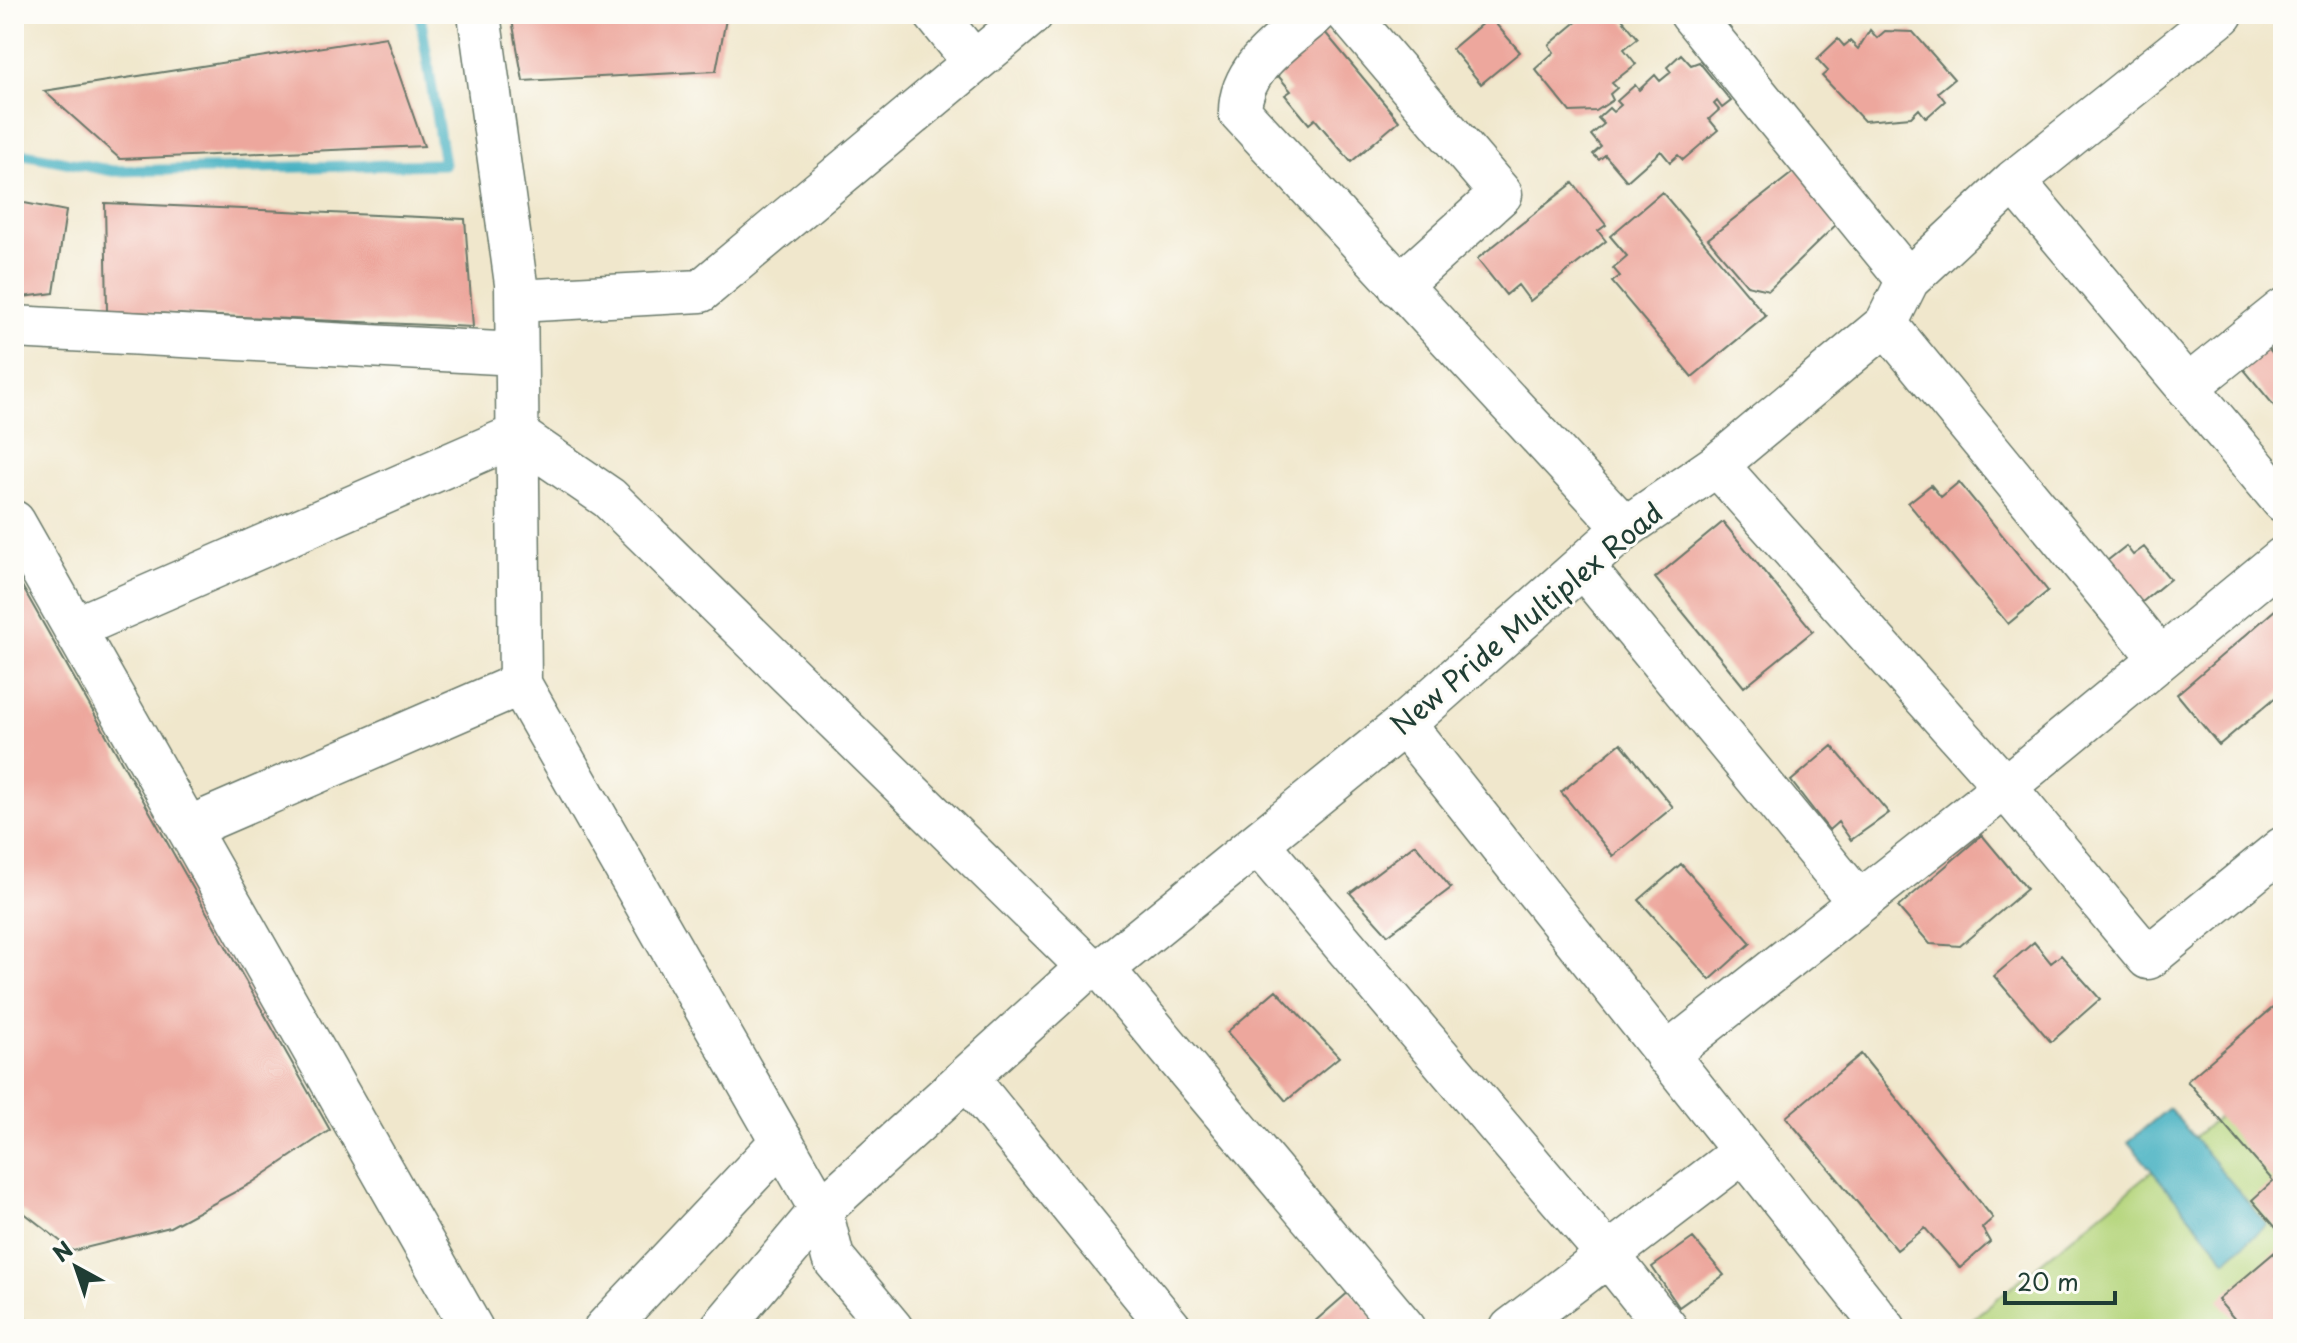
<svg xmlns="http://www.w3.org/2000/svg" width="2297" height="1343" viewBox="0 0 2297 1343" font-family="'Playpen Sans',sans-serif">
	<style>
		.green { fill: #b6d67e; stroke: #6a8a59; stroke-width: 2 }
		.water { fill: #44b0c1; stroke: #32767a; stroke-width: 2 }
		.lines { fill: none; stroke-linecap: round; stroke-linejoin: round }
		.stream { stroke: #44b0c1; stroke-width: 11 }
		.building { fill: #eda79d }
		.street-casing { stroke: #687869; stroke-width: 45 }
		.street { stroke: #fff; stroke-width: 42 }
		.labels { text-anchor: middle; stroke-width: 6; stroke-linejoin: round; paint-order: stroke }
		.street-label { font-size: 28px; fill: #1f3d34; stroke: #fdfcf7 }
	</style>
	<rect width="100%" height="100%" fill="#fdfcf7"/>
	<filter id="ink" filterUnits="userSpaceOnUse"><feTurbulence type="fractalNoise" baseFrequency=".0125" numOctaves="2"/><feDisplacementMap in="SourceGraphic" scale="16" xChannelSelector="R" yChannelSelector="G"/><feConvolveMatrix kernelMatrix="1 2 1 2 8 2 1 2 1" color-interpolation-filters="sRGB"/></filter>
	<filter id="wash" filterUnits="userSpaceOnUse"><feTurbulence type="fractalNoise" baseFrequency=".006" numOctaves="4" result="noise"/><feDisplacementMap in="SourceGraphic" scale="32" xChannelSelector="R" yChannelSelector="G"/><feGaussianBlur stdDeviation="1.8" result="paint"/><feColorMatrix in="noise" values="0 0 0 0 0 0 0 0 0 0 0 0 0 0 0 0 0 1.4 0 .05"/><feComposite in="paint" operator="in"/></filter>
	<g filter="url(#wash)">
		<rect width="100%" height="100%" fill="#f0e7cc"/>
		<path class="green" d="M 2283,1064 L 2283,1329 L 1979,1329 L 1971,1320 Z"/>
		<path class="water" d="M 2169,1108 L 2267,1225 L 2226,1260 L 2128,1142 Z"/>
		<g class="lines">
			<path class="stream" d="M 14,152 L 113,171 L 444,164 L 420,14
				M 14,1316 L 22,1329"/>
		</g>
		<g id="blocks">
			<path class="building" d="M 511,14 L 727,14 L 716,71 L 523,81 Z
				M 1586,14 L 1618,14 L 1638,38 L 1624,49 L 1636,64 L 1612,83 L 1617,88 L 1610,94 L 1613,100 L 1596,111 L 1570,112 L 1535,69 L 1554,52 L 1549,45 Z
				M 1490,17 L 1520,52 L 1481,84 L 1452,49 Z
				M 1870,30 L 1877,38 L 1885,31 L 1913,32 L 1954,79 L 1938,92 L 1945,101 L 1926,118 L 1919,109 L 1911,117 L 1864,121 L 1822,76 L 1828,71 L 1817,59 L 1838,39 L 1844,46 L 1850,41 L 1858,49 Z
				M 1324,31 L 1399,121 L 1351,162 L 1315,119 L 1309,124 L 1285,95 L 1291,91 L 1275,72 Z
				M 386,37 L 424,146 L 120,159 L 44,91 Z
				M 1681,54 L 1691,65 L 1699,62 L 1731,101 L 1722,108 L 1717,101 L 1714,104 L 1719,110 L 1709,119 L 1718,130 L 1683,160 L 1678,155 L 1670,162 L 1661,151 L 1627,181 L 1605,155 L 1599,160 L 1593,154 L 1601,147 L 1591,135 L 1604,124 L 1598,118 L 1609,108 L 1613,112 L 1621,105 L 1617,101 L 1635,85 L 1639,90 L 1655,75 L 1660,81 L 1671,72 L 1667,67 Z
				M 1805,163 L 1844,217 L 1769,290 L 1747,285 L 1708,239 Z
				M 1573,183 L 1606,225 L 1598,231 L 1606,241 L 1530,301 L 1518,285 L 1506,295 L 1477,259 Z
				M 1662,192 L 1766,316 L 1692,377 L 1612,282 L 1620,276 L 1613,268 L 1627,256 L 1610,236 Z
				M 14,201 L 66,211 L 54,293 L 14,298 Z
				M 105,203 L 465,219 L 473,327 L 107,311 Z
				M 2262,340 L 2283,366 L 2283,402 L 2276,408 L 2236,360 Z
				M 1959,482 L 2048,591 L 2008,624 L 1908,503 L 1931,485 L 1941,497 Z
				M 1723,522 L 1813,631 L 1744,687 L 1655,578 Z
				M 2126,546 L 2133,555 L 2144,547 L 2170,579 L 2141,603 L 2107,561 Z
				M 14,572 L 330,1130 L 250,1184 L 170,1227 L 73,1251 L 14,1205 Z
				M 2283,603 L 2283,691 L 2219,745 L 2177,694 Z
				M 1621,743 L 1673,807 L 1613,856 L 1561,792 Z
				M 1832,746 L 1889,813 L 1851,840 L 1838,822 L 1829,830 L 1791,781 Z
				M 1982,835 L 2027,889 L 1960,946 L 1930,944 L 1898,907 Z
				M 1415,844 L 1451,888 L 1388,935 L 1350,893 Z
				M 1681,864 L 1751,943 L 1710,980 L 1639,900 Z
				M 2034,942 L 2051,963 L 2061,955 L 2100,999 L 2051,1042 L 1994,976 Z
				M 1276,990 L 1339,1057 L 1286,1101 L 1227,1032 Z
				M 2283,999 L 2281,1207 L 2283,1236 L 2252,1200 L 2273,1181 L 2187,1081 Z
				M 1861,1054 L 1993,1218 L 1982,1228 L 1990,1242 L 1960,1268 L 1925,1228 L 1897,1250 L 1786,1117 Z
				M 1693,1238 L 1724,1275 L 1679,1307 L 1652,1267 Z
				M 2283,1245 L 2283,1329 L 2243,1329 L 2218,1300 Z
				M 1350,1291 L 1383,1329 L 1306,1329 Z"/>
		</g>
	</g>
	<g filter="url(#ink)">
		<use href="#blocks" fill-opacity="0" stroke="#687869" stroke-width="2"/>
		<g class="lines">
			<defs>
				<path id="street" d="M 479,14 L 516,284 L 520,684 L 821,1210 L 833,1258 L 892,1329
					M 935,14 L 974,62
					M 1315,14 C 1284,41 1240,67 1240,112 L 1625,528
					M 1348,14 L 1501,194 L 1399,286
					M 1691,14 L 1908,280
					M 2014,181 L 2283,501
					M 517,301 L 701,291 L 1032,14
					M 1886,324 L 2160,658
					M 14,327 L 517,354
					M 2187,387 L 2283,310
					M 1717,465 L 2005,787 L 2148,958 L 2283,848
					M 14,522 L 472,1329
					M 1584,568 L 1858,901
					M 75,628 L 517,435 L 609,498 L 1088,967
					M 1404,724 L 1885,1329
					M 188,828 L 520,684
					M 1259,845 L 1608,1255 L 1667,1329
					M 1103,969 L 1405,1329
					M 1666,1055 L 2005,787 L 2283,558
					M 967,1078 L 1171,1329
					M 605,1329 L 782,1141
					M 721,1329 L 821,1210 L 1088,967 L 1103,969 L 1404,724 L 1625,528 L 1717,465 L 1886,324 L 1908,280 L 2014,181 L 2222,14
					M 1511,1329 L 1743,1152"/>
			</defs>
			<use href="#street" class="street-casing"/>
			<use href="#street" class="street"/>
		</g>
	</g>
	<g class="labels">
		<g class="street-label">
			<text transform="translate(1527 619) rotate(-40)" y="10">New Pride Multiplex Road</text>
		</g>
	</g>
	<rect width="2297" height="1343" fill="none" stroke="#fdfcf7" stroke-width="48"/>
	<g transform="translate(76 1267) rotate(320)" stroke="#fdfcf7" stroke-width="6" paint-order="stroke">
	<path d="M0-6L14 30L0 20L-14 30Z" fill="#1f3d34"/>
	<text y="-12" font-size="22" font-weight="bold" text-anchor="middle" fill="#1f3d34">N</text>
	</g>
	<path d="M2005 1291v12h110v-12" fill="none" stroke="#1f3d34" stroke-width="4"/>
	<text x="2017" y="1291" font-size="24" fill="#1f3d34" stroke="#fdfcf7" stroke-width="6" paint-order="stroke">20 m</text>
</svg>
